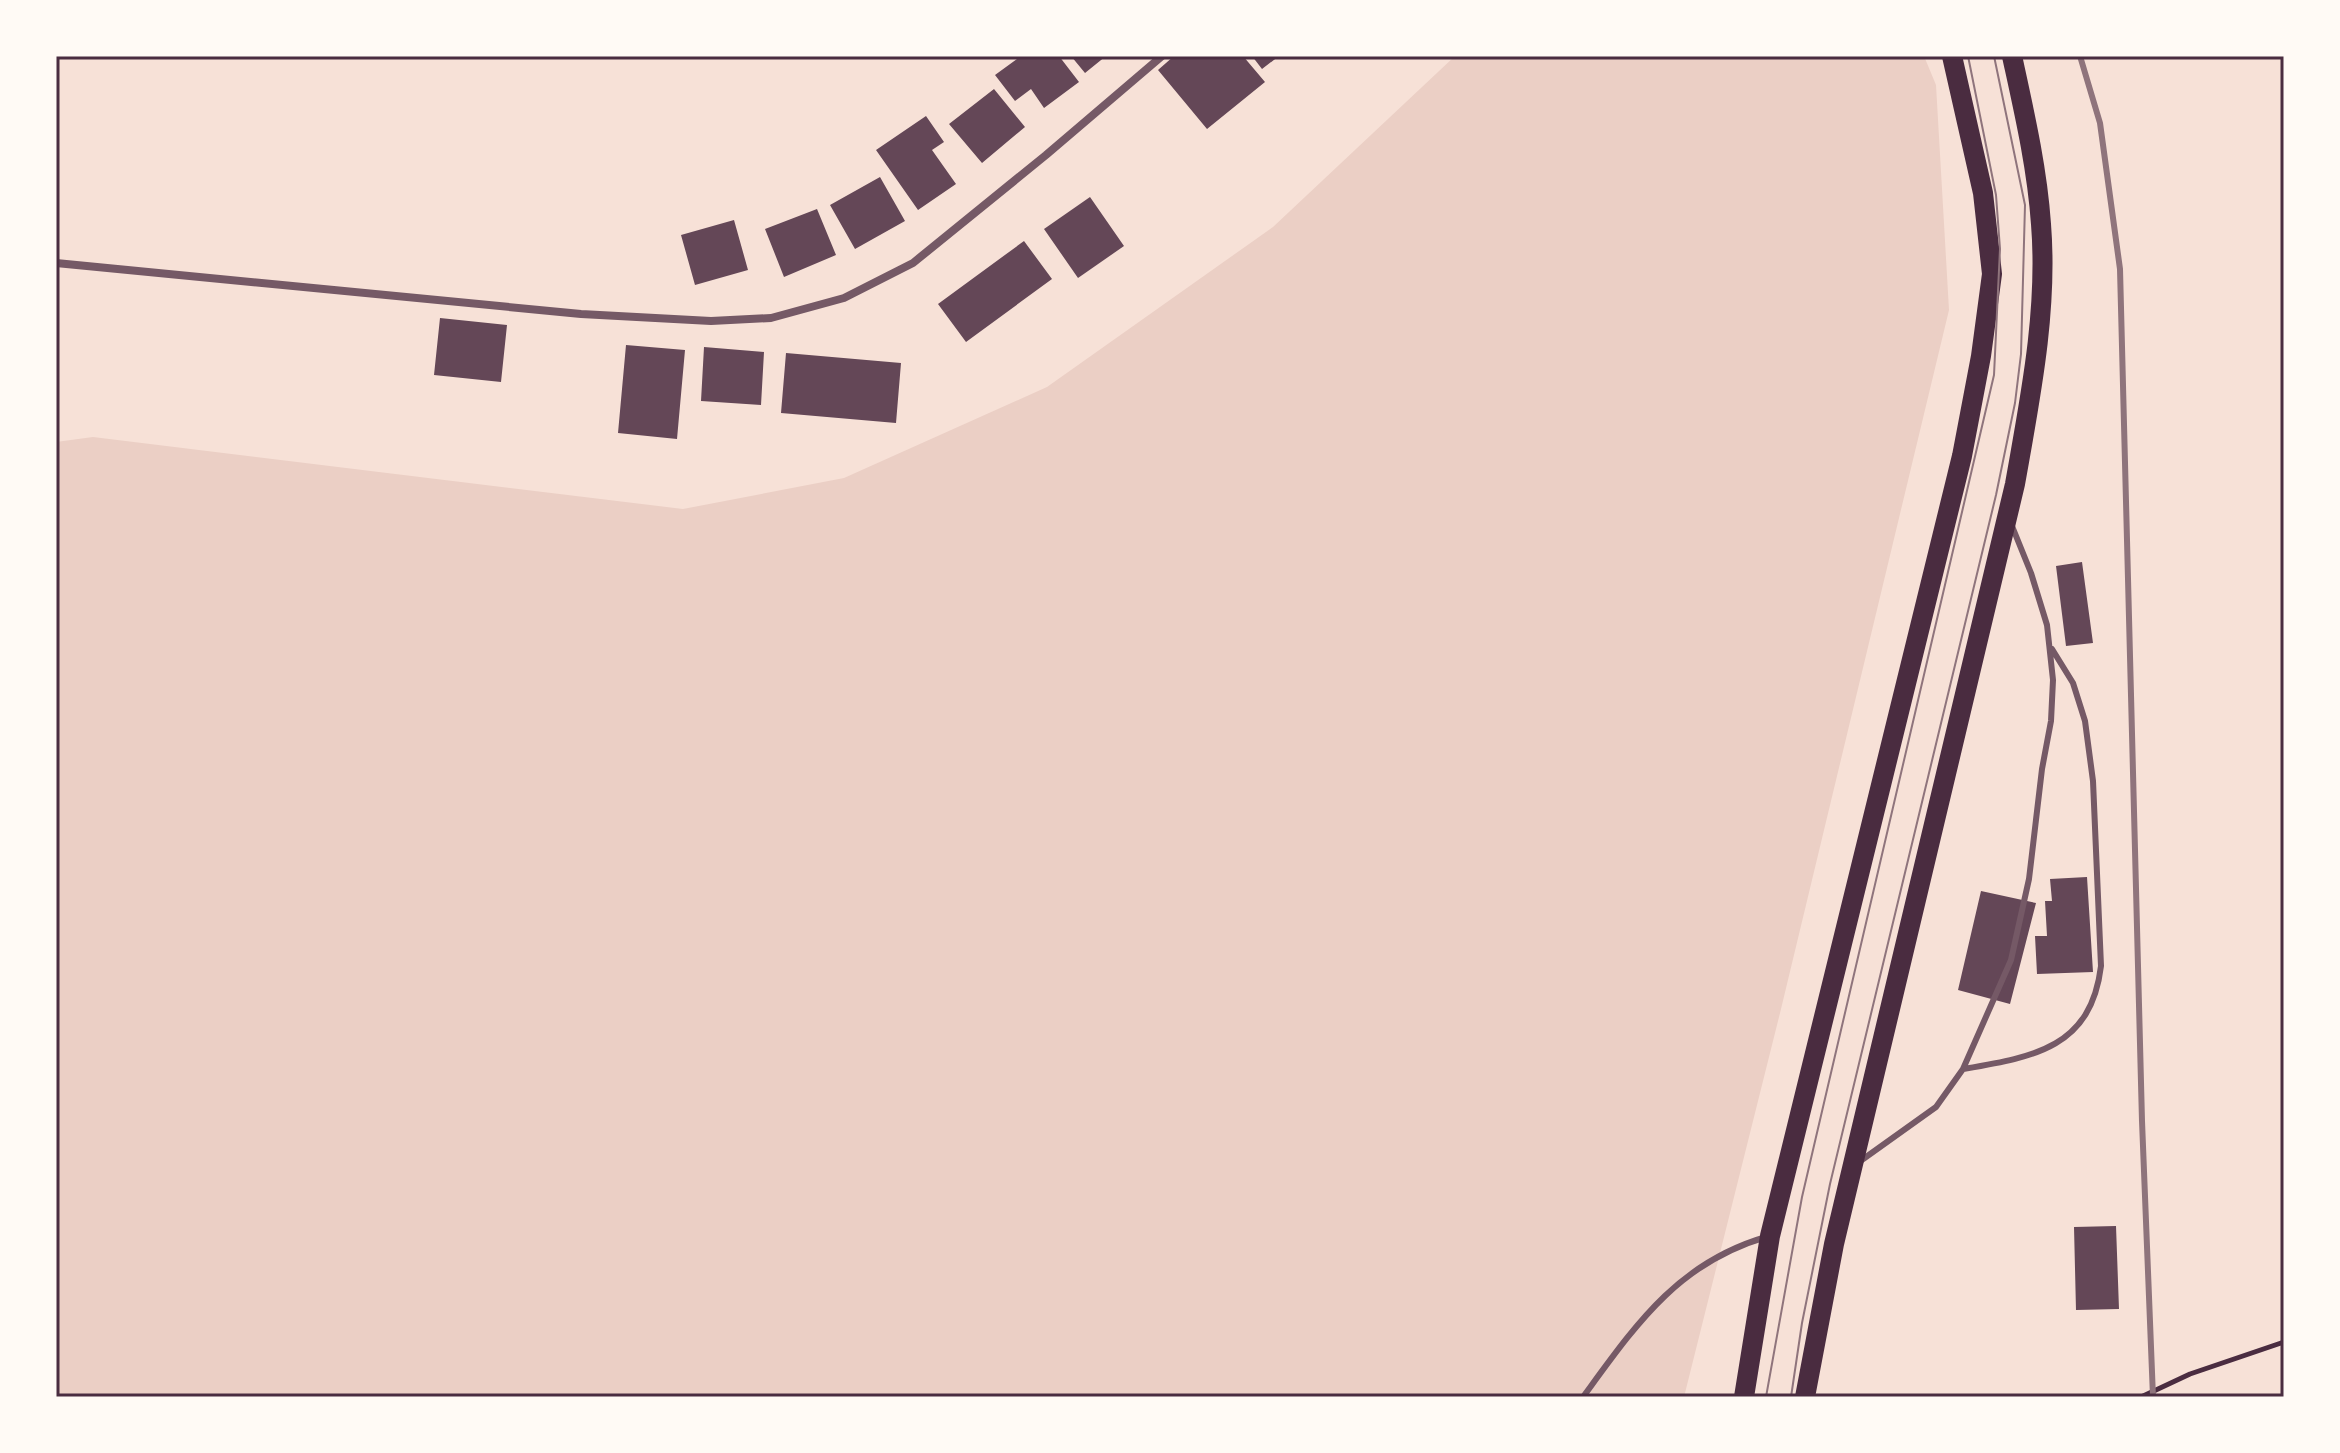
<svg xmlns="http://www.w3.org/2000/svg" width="2340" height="1453" viewBox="0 0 2340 1453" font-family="'Golos Text',sans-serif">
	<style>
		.green { fill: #ebcfc5 }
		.building { fill: #644757 }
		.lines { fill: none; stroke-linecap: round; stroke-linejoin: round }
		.path { stroke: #4a2c40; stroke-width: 5 }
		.service { stroke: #755966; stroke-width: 6 }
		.minor { stroke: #755966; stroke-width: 8 }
		.primary { stroke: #4a2c40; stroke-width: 20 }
		.tram { stroke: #8f747c; stroke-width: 2 }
		.rail { stroke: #8f747c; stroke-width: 6 }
		.neatline { fill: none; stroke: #4a2c40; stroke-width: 3 }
	</style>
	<rect width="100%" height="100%" fill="#f7e1d7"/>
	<path class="green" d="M 1455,56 L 1924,56 L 1936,85 L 1949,310 L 1781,1009 L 1684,1397 L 56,1397 L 56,442 L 93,437 L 683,509 L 844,478 L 1047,387 L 1273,227 Z"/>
	<path class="building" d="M 1021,56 L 1059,56 L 1079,82 L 1044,108 L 1031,89 L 1015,101 L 995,75 Z
		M 1071,56 L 1106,56 L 1085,73 Z
		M 1174,56 L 1243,56 L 1265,82 L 1207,129 L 1158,70 Z
		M 1252,56 L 1279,56 L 1262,69 Z
		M 994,89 L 1025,127 L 982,163 L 949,124 Z
		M 926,116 L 944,142 L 932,150 L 956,184 L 918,210 L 876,150 Z
		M 880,177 L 905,221 L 855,249 L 830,205 Z
		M 1090,197 L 1124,246 L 1078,278 L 1044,229 Z
		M 817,209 L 836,255 L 784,277 L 765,229 Z
		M 734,220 L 748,270 L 695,285 L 681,235 Z
		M 1024,241 L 1052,279 L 966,342 L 938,304 Z
		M 440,318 L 507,325 L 501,382 L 434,375 Z
		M 626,345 L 685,350 L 677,439 L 618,433 Z
		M 704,347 L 764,352 L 761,405 L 701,401 Z
		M 786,353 L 901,363 L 896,423 L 781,413 Z
		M 2082,562 L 2093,643 L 2066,646 L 2056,566 Z
		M 2087,877 L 2093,972 L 2037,974 L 2035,936 L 2047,936 L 2045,901 L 2052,901 L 2050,879 Z
		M 1981,891 L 2036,903 L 2010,1004 L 1958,990 Z
		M 2116,1226 L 2119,1309 L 2076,1310 L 2074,1227 Z"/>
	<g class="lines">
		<path class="path" d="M 2141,1397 L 2190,1374 L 2284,1342"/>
		<path class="service" d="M 1963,1069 C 2034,1057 2091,1048 2101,966 L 2093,781 L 2085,721 L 2073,683 L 2052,649
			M 1859,1162 L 1936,1107 L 1963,1069 L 2011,960 L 2029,879 L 2042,769 L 2051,721 L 2053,680 L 2047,625 L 2031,573 L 2012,526
			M 1583,1397 C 1635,1326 1677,1263 1766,1237"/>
		<path class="minor" d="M 56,263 L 581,314 L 711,321 L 771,318 L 844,298 L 913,263 L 1046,155 L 1162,56"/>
		<path class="primary" d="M 1744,1397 L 1770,1236 L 1962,456 L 1981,356 L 1992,274 L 1983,193 L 1952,56
			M 1805,1397 L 1834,1244 L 2015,484 C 2030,399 2048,311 2041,224 C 2037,167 2024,111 2012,56"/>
		<path class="tram" d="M 1766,1397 L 1802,1197 L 1994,375 L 2000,249 L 1996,195 L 1968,56
			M 1791,1397 L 1802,1323 L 1830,1184 L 1996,495 L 2015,403 L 2021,354 L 2025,205 L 1994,56"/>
		<path class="rail" d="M 2080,56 L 2100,123 L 2120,269 L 2142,1121 L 2153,1397"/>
	</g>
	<rect width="2340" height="1453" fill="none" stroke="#fffaf5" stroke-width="116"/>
	<rect x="58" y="58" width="2224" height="1337" class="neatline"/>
</svg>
